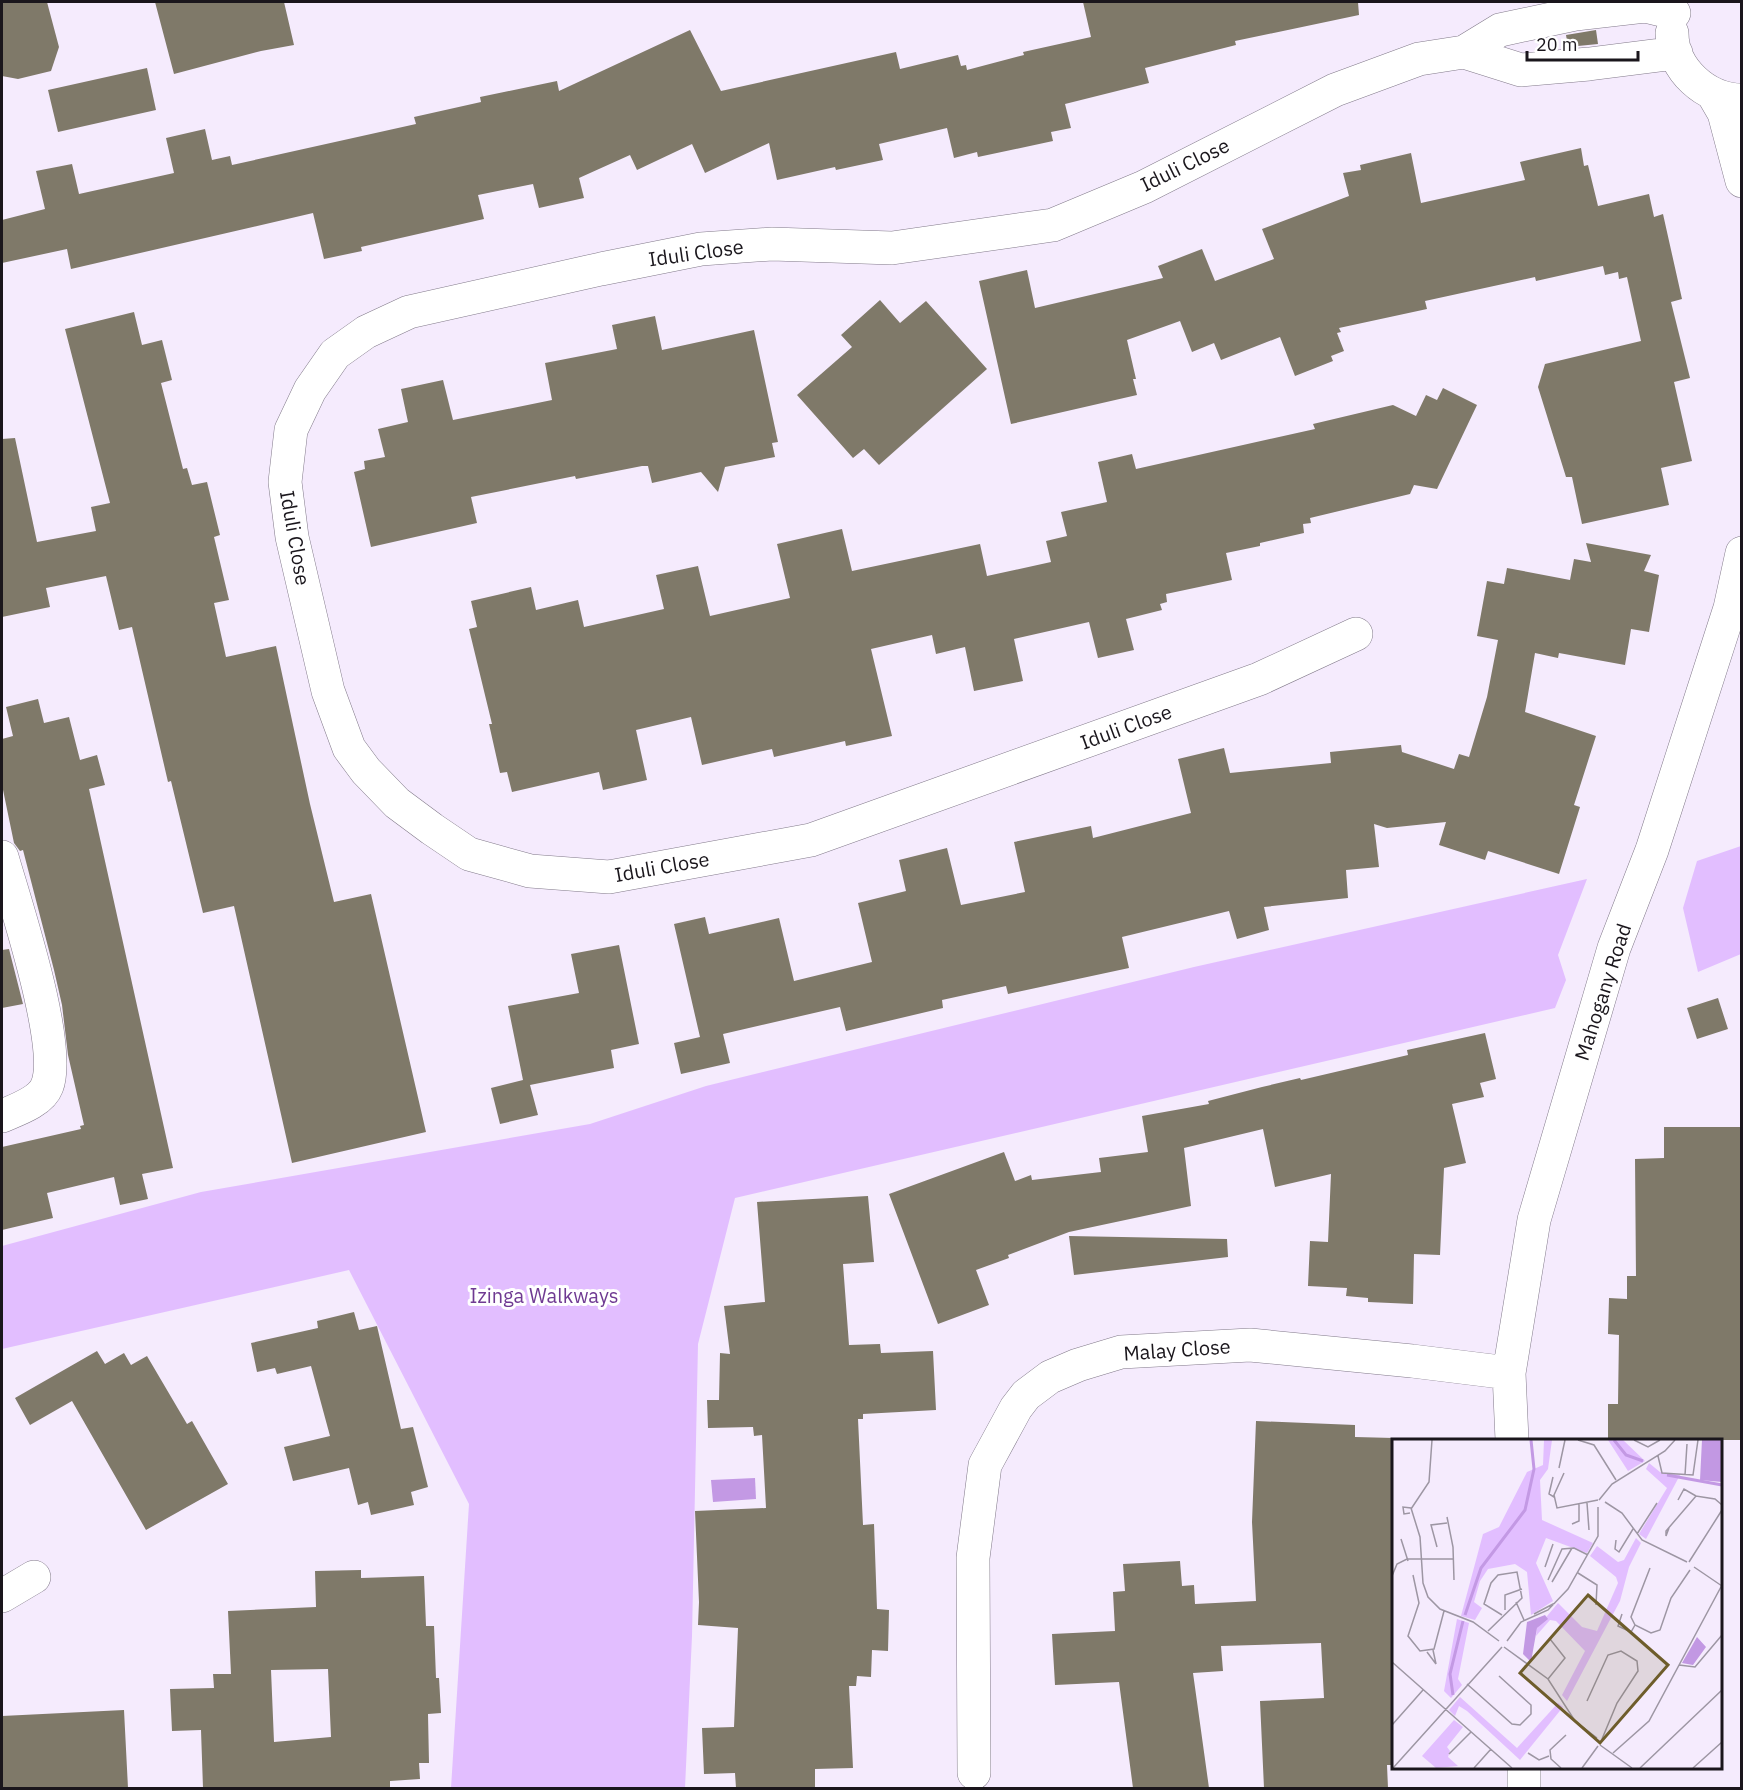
<svg xmlns="http://www.w3.org/2000/svg" width="1743" height="1790" viewBox="0 0 1743 1790" font-family="'IBM Plex Sans',sans-serif">
	<style>
		.green { fill: #e2beff }
		.water { fill: #c399e4 }
		.building { fill: #7f7969; fill-rule: evenodd }
		.lines { fill: none; stroke-linecap: round; stroke-linejoin: round }
		.minor-casing { stroke: #827a8a; stroke-width: 34 }
		.minor { stroke: #fff; stroke-width: 33 }
		.labels { text-anchor: middle; stroke-width: 6; stroke-linejoin: round; paint-order: stroke }
		.street-label { font-size: 20px; fill: #1a161c; stroke: #fff }
		.park-label { font-size: 20px; fill: #6f3a92; stroke: #fff }
		.inset-river { fill: none; stroke: #c399e4; stroke-width: 3 }
		.inset-road { fill: none; stroke: #9d96a3; stroke-width: 1.5 }
		.view { fill: #6e5d2b; fill-opacity: 0.15; stroke: #6e5d2b; stroke-width: 3 }
		.inset-edge { fill: none; stroke: #1a161c; stroke-width: 3 }
	</style>
	<rect width="100%" height="100%" fill="#f5ebfd"/>
	<path class="green" d="M 1741,846 L 1741,954 L 1698,972 L 1683,908 L 1697,861 Z
		M 1587,879 L 1558,955 L 1566,980 L 1555,1008 L 735,1198 L 698,1344 L 692,1636 L 685,1788 L 451,1788 L 469,1504 L 349,1270 L 2,1349 L 2,1246 L 201,1192 L 590,1124 L 706,1086 L 1194,967 Z"/>
	<path class="water" d="M 755,1478 L 756,1499 L 713,1502 L 711,1480 Z"/>
	<path class="building" d="M 2,2 L 47,2 L 59,47 L 51,71 L 18,79 L 2,76 Z
		M 155,2 L 284,2 L 294,45 L 261,51 L 174,74 Z
		M 1083,2 L 1358,2 L 1359,15 L 1235,41 L 1236,45 L 1145,68 L 1149,83 L 1065,104 L 1071,128 L 1051,132 L 1053,141 L 978,157 L 977,152 L 954,158 L 947,128 L 879,144 L 883,160 L 836,170 L 835,167 L 777,180 L 769,143 L 705,173 L 692,144 L 637,170 L 630,155 L 579,178 L 584,198 L 539,208 L 533,184 L 478,195 L 484,219 L 361,247 L 362,251 L 324,259 L 313,213 L 71,269 L 67,249 L 2,263 L 2,220 L 45,209 L 36,171 L 72,164 L 79,194 L 174,173 L 166,138 L 205,129 L 212,160 L 230,156 L 232,165 L 416,124 L 414,117 L 481,102 L 480,97 L 557,81 L 559,91 L 690,30 L 721,91 L 896,52 L 900,69 L 958,55 L 961,66 L 966,65 L 967,70 L 1024,55 L 1023,52 L 1091,37 Z
		M 1596,30 L 1598,44 L 1568,47 L 1566,35 Z
		M 147,68 L 156,110 L 58,132 L 48,90 Z
		M 1581,148 L 1584,166 L 1588,165 L 1598,206 L 1649,194 L 1654,217 L 1663,214 L 1682,299 L 1671,302 L 1690,378 L 1674,382 L 1692,461 L 1661,468 L 1669,505 L 1582,524 L 1572,477 L 1566,477 L 1538,387 L 1545,364 L 1641,341 L 1627,277 L 1619,279 L 1618,272 L 1605,275 L 1603,266 L 1536,281 L 1535,277 L 1425,301 L 1427,309 L 1339,328 L 1341,332 L 1337,333 L 1344,351 L 1331,356 L 1333,361 L 1295,376 L 1280,337 L 1221,360 L 1214,343 L 1192,352 L 1180,321 L 1127,340 L 1136,379 L 1133,379 L 1137,395 L 1011,424 L 979,281 L 1027,270 L 1035,308 L 1163,278 L 1158,266 L 1202,249 L 1215,281 L 1274,259 L 1262,229 L 1349,196 L 1343,173 L 1361,170 L 1360,165 L 1411,153 L 1421,203 L 1525,180 L 1520,162 Z
		M 880,300 L 900,323 L 926,301 L 987,369 L 879,465 L 864,449 L 853,458 L 797,395 L 852,347 L 841,335 Z
		M 134,312 L 142,345 L 162,340 L 172,380 L 161,383 L 183,469 L 187,468 L 192,485 L 207,482 L 220,535 L 214,537 L 229,600 L 214,603 L 226,657 L 276,646 L 310,804 L 334,902 L 371,894 L 426,1132 L 292,1163 L 234,906 L 203,913 L 171,781 L 168,782 L 132,627 L 119,630 L 106,576 L 46,588 L 50,607 L 2,617 L 2,439 L 15,438 L 37,542 L 96,531 L 91,507 L 110,503 L 65,329 Z
		M 655,316 L 662,350 L 754,330 L 778,442 L 772,443 L 775,457 L 725,467 L 718,492 L 701,472 L 652,483 L 648,466 L 642,466 L 576,479 L 575,476 L 471,497 L 477,523 L 371,547 L 354,472 L 365,469 L 364,461 L 385,457 L 378,429 L 408,422 L 401,389 L 443,380 L 453,420 L 552,400 L 545,363 L 617,349 L 612,325 Z
		M 1443,388 L 1477,405 L 1437,489 L 1414,485 L 1410,494 L 1310,518 L 1311,523 L 1303,524 L 1304,533 L 1260,543 L 1260,546 L 1226,553 L 1232,580 L 1166,594 L 1167,602 L 1160,604 L 1162,610 L 1126,619 L 1134,650 L 1098,658 L 1089,622 L 1014,639 L 1023,681 L 974,691 L 965,647 L 936,654 L 932,635 L 871,649 L 892,736 L 846,746 L 845,741 L 774,757 L 772,749 L 702,765 L 691,717 L 636,730 L 647,780 L 603,790 L 599,772 L 512,792 L 507,772 L 500,773 L 489,724 L 492,724 L 469,629 L 477,627 L 471,601 L 531,587 L 536,610 L 578,600 L 584,627 L 664,609 L 656,575 L 698,566 L 710,616 L 790,598 L 777,544 L 842,529 L 852,571 L 980,544 L 987,576 L 1051,562 L 1046,541 L 1067,536 L 1061,512 L 1107,502 L 1098,462 L 1132,454 L 1136,469 L 1315,429 L 1313,424 L 1393,405 L 1416,416 L 1426,395 L 1437,400 Z
		M 1586,543 L 1651,555 L 1644,571 L 1659,575 L 1649,632 L 1631,629 L 1625,665 L 1559,653 L 1558,658 L 1535,653 L 1525,712 L 1596,736 L 1574,805 L 1580,807 L 1559,874 L 1488,851 L 1485,860 L 1439,845 L 1446,822 L 1387,828 L 1374,824 L 1379,867 L 1346,870 L 1348,898 L 1264,907 L 1269,930 L 1237,939 L 1229,911 L 1122,937 L 1129,968 L 1008,994 L 1006,986 L 942,1000 L 943,1008 L 846,1031 L 840,1007 L 723,1034 L 730,1063 L 681,1074 L 674,1043 L 700,1037 L 674,924 L 705,917 L 709,934 L 779,918 L 794,981 L 872,962 L 858,903 L 906,891 L 899,860 L 947,848 L 961,905 L 1025,892 L 1014,842 L 1091,826 L 1093,838 L 1191,813 L 1178,759 L 1224,748 L 1230,773 L 1331,763 L 1330,752 L 1401,745 L 1402,752 L 1454,769 L 1459,754 L 1469,757 L 1487,697 L 1498,640 L 1477,636 L 1487,581 L 1504,584 L 1507,568 L 1570,580 L 1574,559 L 1591,562 Z
		M 38,699 L 44,723 L 69,717 L 80,760 L 97,755 L 105,785 L 89,789 L 173,1168 L 142,1174 L 148,1199 L 120,1205 L 114,1177 L 47,1193 L 53,1218 L 2,1230 L 2,1147 L 81,1129 L 80,1126 L 84,1125 L 68,1055 L 62,1005 L 54,970 L 23,850 L 20,851 L 14,843 L 2,785 L 2,739 L 13,736 L 6,707 Z
		M 619,945 L 639,1044 L 611,1050 L 614,1068 L 530,1085 L 538,1115 L 500,1124 L 491,1088 L 523,1080 L 508,1006 L 579,993 L 571,954 Z
		M 9,949 L 23,1004 L 2,1008 L 2,950 Z
		M 1718,998 L 1728,1029 L 1697,1039 L 1687,1008 Z
		M 1485,1033 L 1496,1079 L 1480,1083 L 1484,1097 L 1452,1104 L 1466,1163 L 1444,1168 L 1440,1255 L 1414,1254 L 1413,1304 L 1368,1302 L 1368,1298 L 1346,1296 L 1347,1288 L 1308,1286 L 1310,1241 L 1328,1242 L 1331,1174 L 1275,1187 L 1263,1129 L 1184,1148 L 1191,1206 L 1069,1232 L 1008,1255 L 1009,1258 L 976,1270 L 989,1305 L 938,1324 L 889,1194 L 1004,1152 L 1015,1181 L 1031,1175 L 1032,1180 L 1101,1172 L 1099,1158 L 1148,1152 L 1142,1116 L 1209,1104 L 1208,1101 L 1262,1087 L 1300,1078 L 1301,1080 L 1408,1055 L 1407,1050 Z
		M 1664,1127 L 1742,1127 L 1742,1440 L 1608,1440 L 1608,1404 L 1618,1404 L 1619,1335 L 1608,1334 L 1609,1298 L 1627,1299 L 1627,1276 L 1636,1276 L 1635,1159 L 1664,1158 Z
		M 868,1196 L 874,1262 L 843,1264 L 849,1345 L 880,1344 L 881,1353 L 933,1351 L 936,1410 L 863,1414 L 863,1419 L 858,1419 L 863,1525 L 874,1524 L 877,1609 L 889,1610 L 888,1651 L 872,1650 L 871,1677 L 857,1676 L 856,1686 L 849,1686 L 853,1768 L 815,1769 L 815,1788 L 736,1788 L 735,1773 L 704,1774 L 702,1728 L 734,1727 L 738,1628 L 698,1625 L 699,1602 L 695,1511 L 766,1508 L 762,1435 L 754,1436 L 753,1427 L 708,1428 L 707,1400 L 719,1400 L 720,1353 L 730,1354 L 724,1306 L 765,1302 L 757,1202 Z
		M 1069,1236 L 1227,1239 L 1228,1257 L 1074,1275 Z
		M 354,1312 L 359,1330 L 377,1326 L 401,1429 L 413,1427 L 428,1487 L 411,1492 L 414,1505 L 371,1515 L 368,1502 L 358,1505 L 349,1468 L 293,1481 L 284,1447 L 330,1436 L 311,1366 L 277,1374 L 275,1368 L 257,1372 L 251,1343 L 318,1328 L 317,1321 Z
		M 97,1351 L 105,1364 L 124,1353 L 131,1365 L 147,1356 L 187,1424 L 192,1421 L 228,1484 L 146,1530 L 72,1401 L 30,1425 L 15,1398 Z
		M 1256,1421 L 1355,1425 L 1355,1437 L 1394,1438 L 1394,1765 L 1387,1765 L 1388,1788 L 1264,1788 L 1260,1701 L 1324,1698 L 1321,1643 L 1221,1646 L 1223,1671 L 1193,1673 L 1209,1788 L 1133,1788 L 1119,1682 L 1055,1685 L 1052,1634 L 1115,1631 L 1113,1592 L 1125,1591 L 1123,1564 L 1180,1561 L 1182,1586 L 1194,1585 L 1195,1604 L 1256,1601 L 1252,1522 Z
		M 361,1570 L 361,1578 L 424,1576 L 426,1626 L 434,1626 L 436,1678 L 439,1678 L 441,1713 L 428,1714 L 429,1763 L 419,1763 L 420,1779 L 390,1781 L 390,1788 L 203,1788 L 201,1730 L 172,1731 L 170,1689 L 214,1688 L 213,1674 L 231,1674 L 228,1611 L 316,1607 L 315,1571 ZM 328,1669 L 331,1737 L 274,1742 L 271,1670 Z
		M 124,1710 L 128,1788 L 2,1788 L 2,1716 Z"/>
	<g class="lines">
		<defs>
			<path id="minor" d="M 1672,33 C 1672,69 1706,100 1742,100
				M 1464,52 L 1521,70 L 1589,64 L 1676,53
				M 1713,94 L 1724,113 L 1742,181
				M 1356,634 L 1259,679 L 811,840 L 609,877 L 530,871 L 469,854 L 432,829 L 397,803 L 366,771 L 349,748 L 328,691 L 292,537 L 285,482 L 291,430 L 310,390 L 335,354 L 366,332 L 409,312 L 601,269 L 701,249 L 772,244 L 892,248 L 1053,225 L 1144,187 L 1335,90 L 1419,59 L 1464,52 L 1500,30 L 1575,14 L 1645,6 L 1674,13
				M 2,857 C 15,903 63,1046 47,1086 C 41,1102 16,1110 2,1116
				M 1512,1440 L 1509,1373 L 1534,1220 L 1614,948 L 1652,850 L 1730,608 L 1742,553
				M 2,1596 L 34,1577
				M 1524,1768 L 1524,1788
				M 974,1773 L 973,1558 L 985,1465 L 1016,1408 L 1026,1395 L 1050,1377 L 1078,1365 L 1121,1352 L 1250,1345 L 1412,1361 L 1509,1373"/>
		</defs>
		<use href="#minor" class="minor-casing"/>
		<use href="#minor" class="minor"/>
	</g>
	<g class="labels">
		<g class="street-label">
			<text transform="translate(1185 165) rotate(-26)" y="7">Iduli Close</text>
			<text transform="translate(696 253) rotate(-8)" y="7">Iduli Close</text>
			<text transform="translate(295 538) rotate(80)" y="7">Iduli Close</text>
			<text transform="translate(1126 727) rotate(-20)" y="7">Iduli Close</text>
			<text transform="translate(662 867) rotate(-10)" y="7">Iduli Close</text>
			<text transform="translate(1603 992) rotate(-72)" y="7">Mahogany Road</text>
			<text transform="translate(1177 1350) rotate(-4)" y="7">Malay Close</text>
		</g>
		<g class="park-label">
			<text x="544" y="1303">Izinga Walkways</text>
		</g>
	</g>
	<g transform="translate(1392 1439)">
		<rect width="330" height="330" fill="#f5ebfd"/>
		<path d="M 152,1 L 160,1 L 156,30 L 148,41 L 150,81 L 201,104 L 195,114 L 154,99 L 144,124 L 161,162 L 139,176 L 135,133 L 123,125 L 96,130 L 88,142 L 82,163 L 90,169 L 83,181 L 69,177 L 91,95 L 107,88 L 135,33 L 151,26 ZM 216,1 L 231,1 L 253,22 L 236,32 ZM 257,24 L 268,33 L 288,36 L 254,100 L 247,95 L 275,49 L 254,30 ZM 244,99 L 249,104 L 237,128 L 228,162 L 175,262 L 170,256 L 193,212 L 164,182 L 158,181 L 144,197 L 145,189 L 166,164 L 190,188 L 205,192 L 226,144 L 224,138 L 198,117 L 205,107 L 226,123 L 232,121 ZM 65,180 L 77,184 L 66,240 L 70,246 L 59,259 L 52,252 ZM 68,258 L 125,309 L 166,264 L 171,268 L 128,321 L 75,272 L 67,267 L 63,277 L 57,271 ZM 62,281 L 71,288 L 55,308 L 58,312 L 56,318 L 66,327 L 44,329 L 30,317 Z" fill="#e2beff"/>
		<path d="M 310,1 L 330,1 L 330,43 L 308,41 ZM 153,176 L 156,180 L 145,189 L 139,223 L 131,215 L 135,183 ZM 305,198 L 314,208 L 301,226 L 290,224 Z" fill="#c298e3"/>
		<path class="inset-river" d="M 222,1 L 234,16 L 251,22M 275,36 L 330,46M 73,176 L 89,129 L 133,71 L 142,30 L 139,1M 61,256 L 58,235 L 71,182"/>
		<path class="inset-road" d="M 186,1 L 202,6 L 224,41M 242,1 L 256,8 L 268,1M 266,17 L 270,34 L 301,36 L 306,1M 167,29 L 173,1M 172,34 L 162,56 L 165,69 L 206,61M 293,36 L 295,5M 161,38 L 157,55 L 162,58M 207,61 L 220,45 L 273,12 L 283,1M 286,61 L 292,50 L 304,57M 213,63 L 230,74 L 250,101 L 295,123M 195,64 L 197,91M 19,70 L 37,43 L 40,1M 18,74 L 12,75 L 11,68 L 19,69 L 28,98 L 31,144 L 36,158 L 48,170 L 81,183 L 107,202M 55,78 L 61,108 L 62,141M 180,85 L 187,82 L 187,65M 277,89 L 274,97 L 274,92 L 304,57 L 323,60 L 330,66M 245,95 L 265,64M 9,100 L 16,122M 224,101 L 223,110 L 227,113 L 241,90M 45,108 L 39,86 L 55,84M 297,123 L 330,71M 153,128 L 161,105M 302,128 L 330,147M 258,129 L 239,178 L 243,186 L 259,194 L 268,191 L 279,159 L 298,131M 186,134 L 205,146 L 204,166M 21,136 L 27,164 L 16,197 L 28,212 L 42,210 L 52,172M 0,137 L 5,125 L 15,120 L 62,120M 156,141 L 170,110 L 182,109 L 196,116M 160,143 L 180,109M 124,163 L 132,181M 113,171 L 113,156 L 130,150M 142,175 L 163,164M 230,175 L 226,187 L 239,193 L 243,186M 96,192 L 130,159 L 125,133 L 106,136 L 99,144 L 92,165 L 110,176M 115,202 L 129,183 L 156,171 L 176,150 L 206,97 L 206,68M 112,208 L 156,240 L 183,282 L 205,299M 35,213 L 44,225 L 41,211M 0,223 L 120,329M 287,226 L 303,228 L 330,196M 156,240 L 173,219 L 158,200M 75,245 L 120,285 L 128,286 L 139,275 L 139,266 L 107,237M 195,262 L 216,216 L 229,212 L 245,222 L 246,232 L 225,264 L 210,300M 0,286 L 31,251M 208,306 L 240,329M 136,314 L 147,321 L 157,317M 221,314 L 257,282 L 330,146M 57,315 L 79,293M 1,329 L 110,208M 82,329 L 99,310M 169,329 L 159,320 L 158,311 L 174,296M 190,329 L 206,307M 248,329 L 330,251M 301,329 L 330,303"/>
		<path class="view" d="M 196,156 L 276,226 L 208,304 L 128,234 Z"/>
		<rect width="330" height="330" class="inset-edge"/>
	</g>
	<rect width="1743" height="1790" fill="none" stroke="#1a161c" stroke-width="6"/>
	<path d="M1527 51v9h111v-9" fill="none" stroke="#1a161c" stroke-width="3"/>
	<text x="1536" y="51" font-size="18" fill="#1a161c" stroke="#ffffff" stroke-width="4.5" paint-order="stroke">20 m</text>
</svg>
